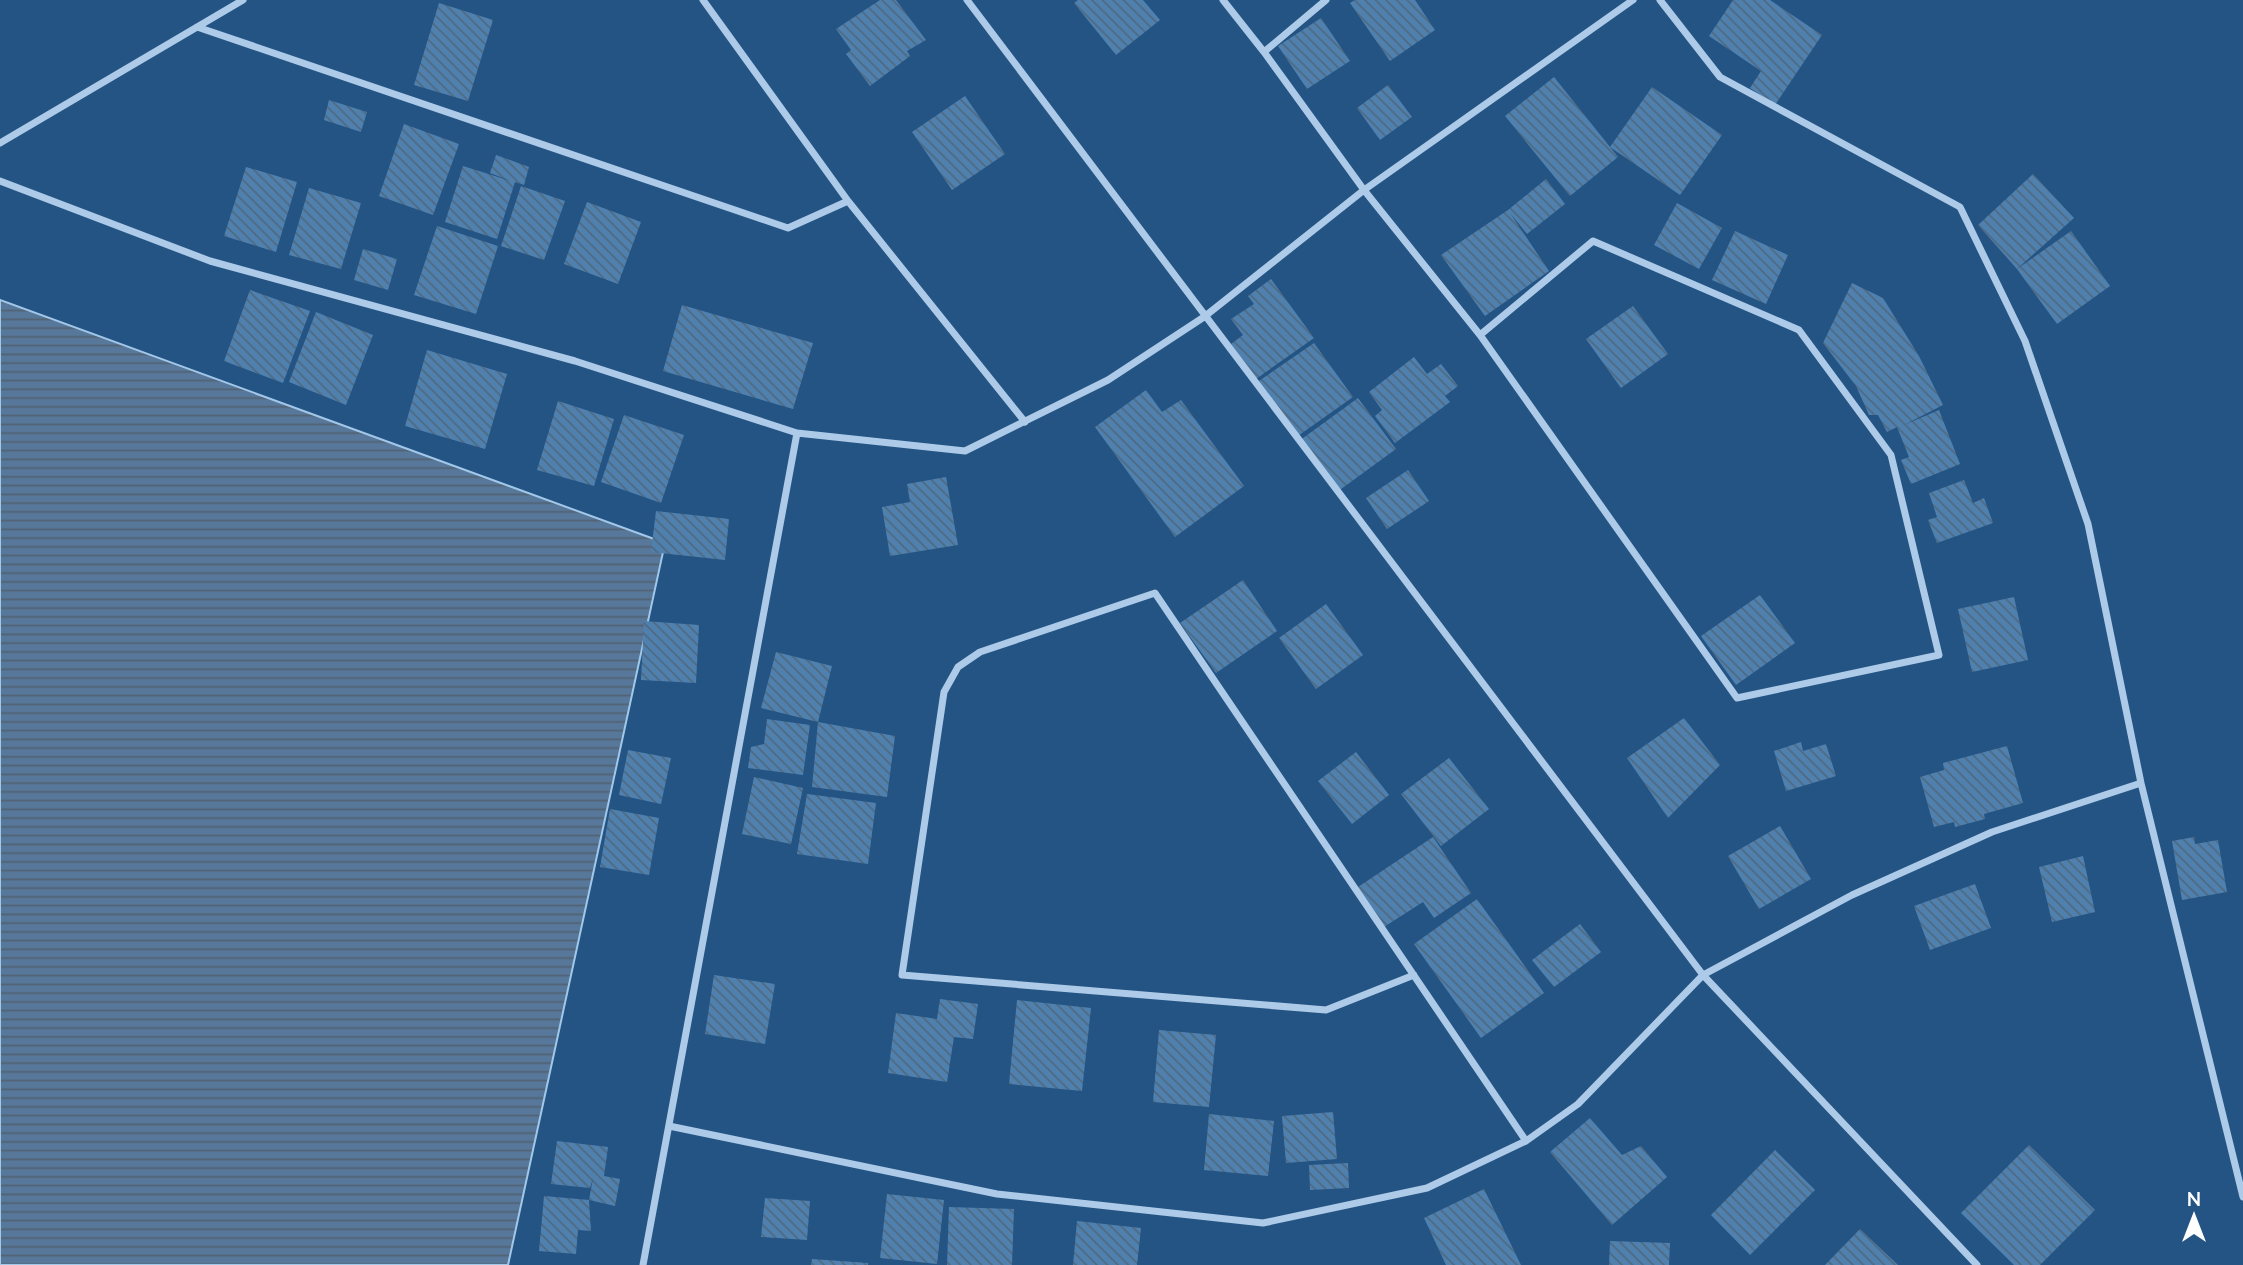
<svg xmlns="http://www.w3.org/2000/svg" width="2243" height="1265" viewBox="0 0 2243 1265" font-family="Mulish,sans-serif">
	<style>
		.water { fill: url(#water-rules); stroke: #a1c7e9; stroke-width: 2 }
		.building { fill: url(#building-back-hatch) }
		.lines { fill: none; stroke-linecap: round; stroke-linejoin: round }
		.street { stroke: #adcbe8; stroke-width: 7 }
	</style>
	<defs>
		<pattern id="water-rules" width="6" height="5" patternUnits="userSpaceOnUse" patternTransform="scale(1.75)"><rect width="6" height="5" fill="#57789a"/><path d="M0 2.5h6" fill="none" stroke="#526273"/></pattern>
		<pattern id="building-back-hatch" width="6" height="6" patternUnits="userSpaceOnUse" patternTransform="scale(1.75)"><rect width="6" height="6" fill="#5081ae"/><path d="M-1 5l2 2M0 0l6 6M5-1l2 2" fill="none" stroke="#4e6982"/></pattern>
	</defs>
	<rect width="100%" height="100%" fill="#245484"/>
	<path class="water" d="M 0,300 L 665,543 L 508,1265 L 0,1265 Z"/>
	<path class="building" d="M 880,0 L 896,0 L 926,40 L 907,51 L 910,56 L 870,86 L 846,54 L 851,50 L 836,29 Z
		M 1078,0 L 1143,0 L 1160,20 L 1116,55 L 1074,3 Z
		M 1355,0 L 1415,0 L 1435,30 L 1390,61 L 1350,3 Z
		M 1733,0 L 1770,0 L 1822,35 L 1775,105 L 1750,88 L 1761,71 L 1709,36 Z
		M 439,3 L 493,20 L 468,101 L 414,85 Z
		M 1321,18 L 1350,61 L 1307,89 L 1278,46 Z
		M 1554,77 L 1618,157 L 1570,196 L 1505,116 Z
		M 1388,85 L 1412,117 L 1380,140 L 1357,108 Z
		M 1652,87 L 1722,135 L 1680,195 L 1610,147 Z
		M 965,96 L 1005,154 L 952,190 L 912,132 Z
		M 329,100 L 367,112 L 361,132 L 324,120 Z
		M 404,124 L 459,144 L 433,215 L 379,196 Z
		M 496,155 L 529,167 L 524,185 L 515,182 L 497,239 L 445,222 L 463,166 L 511,181 L 490,173 Z
		M 246,167 L 297,182 L 276,252 L 224,236 Z
		M 2033,174 L 2074,218 L 2017,269 L 2071,231 L 2110,286 L 2057,324 L 2017,269 L 1978,225 Z
		M 1546,179 L 1565,204 L 1527,234 L 1510,213 L 1549,271 L 1485,316 L 1441,255 L 1508,210 Z
		M 521,186 L 565,201 L 544,260 L 501,246 Z
		M 309,188 L 361,203 L 341,269 L 289,255 Z
		M 587,202 L 641,222 L 618,284 L 564,264 Z
		M 1677,203 L 1722,228 L 1699,269 L 1654,245 Z
		M 437,226 L 498,246 L 476,314 L 414,295 Z
		M 1735,231 L 1788,255 L 1766,304 L 1712,280 Z
		M 363,249 L 397,259 L 388,290 L 354,280 Z
		M 1271,279 L 1314,338 L 1256,379 L 1231,344 L 1243,335 L 1231,319 L 1254,304 L 1248,296 Z
		M 1852,283 L 1883,298 L 1919,356 L 1943,405 L 1904,425 L 1939,410 L 1960,464 L 1911,484 L 1901,460 L 1909,457 L 1897,427 L 1887,432 L 1878,415 L 1869,415 L 1856,386 L 1823,343 Z
		M 250,290 L 310,311 L 283,383 L 224,361 Z
		M 682,305 L 813,343 L 793,409 L 663,371 Z
		M 1633,306 L 1668,354 L 1621,388 L 1586,339 Z
		M 316,312 L 373,335 L 346,405 L 289,382 Z
		M 1314,343 L 1353,397 L 1295,438 L 1256,383 Z
		M 427,350 L 507,374 L 485,449 L 405,426 Z
		M 1414,357 L 1427,374 L 1441,364 L 1458,386 L 1445,396 L 1450,402 L 1395,443 L 1375,416 L 1382,410 L 1369,392 Z
		M 1146,390 L 1162,412 L 1181,400 L 1244,486 L 1175,537 L 1095,427 Z
		M 1358,398 L 1396,449 L 1337,492 L 1299,441 Z
		M 558,401 L 614,419 L 594,486 L 537,470 Z
		M 624,415 L 684,435 L 661,503 L 601,482 Z
		M 1408,470 L 1429,501 L 1387,529 L 1366,498 Z
		M 946,477 L 958,545 L 890,556 L 882,507 L 910,502 L 907,484 Z
		M 1964,480 L 1973,503 L 1984,498 L 1993,523 L 1937,543 L 1928,520 L 1937,517 L 1929,493 Z
		M 656,511 L 729,519 L 725,560 L 651,552 Z
		M 1243,580 L 1277,631 L 1216,673 L 1180,623 Z
		M 1760,595 L 1795,643 L 1736,685 L 1701,636 Z
		M 2014,597 L 2028,660 L 1972,672 L 1958,609 Z
		M 1326,604 L 1363,655 L 1316,689 L 1279,638 Z
		M 644,621 L 699,625 L 696,683 L 641,680 Z
		M 776,652 L 832,666 L 818,722 L 761,708 Z
		M 1684,718 L 1720,765 L 1668,818 L 1627,758 Z
		M 767,719 L 810,725 L 803,775 L 748,768 L 751,747 L 764,744 Z
		M 818,722 L 895,736 L 887,797 L 812,787 Z
		M 1801,742 L 1803,751 L 1826,744 L 1836,776 L 1786,791 L 1774,751 Z
		M 2007,746 L 2023,803 L 1984,814 L 1985,819 L 1955,827 L 1954,822 L 1934,827 L 1920,777 L 1944,770 L 1943,763 Z
		M 628,750 L 671,758 L 661,804 L 619,795 Z
		M 1356,752 L 1389,795 L 1352,824 L 1318,781 Z
		M 1449,758 L 1489,809 L 1441,846 L 1401,794 Z
		M 754,777 L 803,788 L 791,844 L 742,834 Z
		M 807,794 L 876,803 L 868,864 L 797,854 Z
		M 610,809 L 659,818 L 649,875 L 600,867 Z
		M 1780,826 L 1811,879 L 1759,909 L 1728,856 Z
		M 1433,837 L 1471,893 L 1434,918 L 1423,902 L 1384,927 L 1358,887 Z
		M 2194,837 L 2195,844 L 2218,840 L 2227,892 L 2182,900 L 2172,841 Z
		M 2083,856 L 2095,912 L 2052,922 L 2039,867 Z
		M 1975,884 L 1991,928 L 1930,950 L 1914,906 Z
		M 1477,899 L 1544,993 L 1481,1038 L 1414,944 Z
		M 1580,924 L 1601,952 L 1554,987 L 1532,960 Z
		M 714,975 L 775,984 L 765,1044 L 705,1034 Z
		M 940,999 L 978,1004 L 973,1039 L 954,1037 L 947,1082 L 888,1073 L 896,1013 L 937,1019 Z
		M 1017,1000 L 1091,1008 L 1082,1091 L 1009,1084 Z
		M 1159,1030 L 1216,1035 L 1209,1107 L 1153,1102 Z
		M 1333,1112 L 1337,1159 L 1286,1163 L 1282,1116 Z
		M 1209,1114 L 1274,1121 L 1268,1176 L 1204,1170 Z
		M 1590,1118 L 1622,1155 L 1641,1146 L 1667,1177 L 1612,1225 L 1550,1152 Z
		M 557,1141 L 608,1147 L 604,1176 L 620,1179 L 615,1206 L 589,1200 L 591,1231 L 578,1230 L 576,1254 L 539,1251 L 544,1196 L 589,1200 L 593,1178 L 590,1188 L 551,1184 Z
		M 2029,1145 L 2095,1210 L 2040,1265 L 2014,1265 L 1961,1213 Z
		M 1775,1150 L 1815,1190 L 1750,1255 L 1711,1215 Z
		M 1348,1163 L 1349,1188 L 1310,1190 L 1309,1165 Z
		M 1484,1189 L 1521,1265 L 1446,1265 L 1424,1218 Z
		M 887,1194 L 944,1200 L 937,1264 L 880,1258 Z
		M 765,1198 L 810,1201 L 807,1240 L 761,1237 Z
		M 949,1207 L 1014,1209 L 1012,1265 L 947,1265 Z
		M 1077,1221 L 1141,1228 L 1137,1265 L 1073,1265 Z
		M 1860,1229 L 1898,1265 L 1825,1265 Z
		M 1610,1241 L 1670,1243 L 1669,1265 L 1609,1265 Z
		M 812,1259 L 868,1263 L 868,1265 L 811,1265 Z"/>
	<g class="lines">
		<path class="street" d="M 703,0 L 848,201
			M 967,0 L 1703,975 L 1977,1265
			M 1223,0 L 1264,52 L 1364,190 L 1480,335 L 1737,698 L 1939,655 L 1891,455 L 1799,330 L 1593,241 L 1480,335
			M 1660,0 L 1720,77 L 1960,207 L 2025,341 L 2088,524 L 2141,783 L 2243,1197
			M 197,27 L 788,228 L 848,201 L 1025,422
			M 1264,52 L 1326,0
			M 0,143 L 243,0
			M 0,181 L 210,261 L 575,361 L 797,433 L 965,451 L 1108,380 L 1204,317 L 1364,190 L 1633,0
			M 1414,975 L 1326,1010 L 902,975 L 944,692 L 958,667 L 980,652 L 1155,593 L 1526,1141
			M 669,1126 L 997,1194 L 1263,1223 L 1427,1188 L 1526,1141 L 1578,1104 L 1703,975 L 1852,895 L 1992,832 L 2141,783
			M 643,1265 L 797,433"/>
	</g>
	<g transform="translate(2194 1216)" stroke="#245484" stroke-width="5" paint-order="stroke">
	<path d="M0-5L12 26L0 18L-12 26Z" fill="#ffffff"/>
	<text y="-10" font-size="19" font-weight="bold" text-anchor="middle" fill="#ffffff">N</text>
	</g>
</svg>
